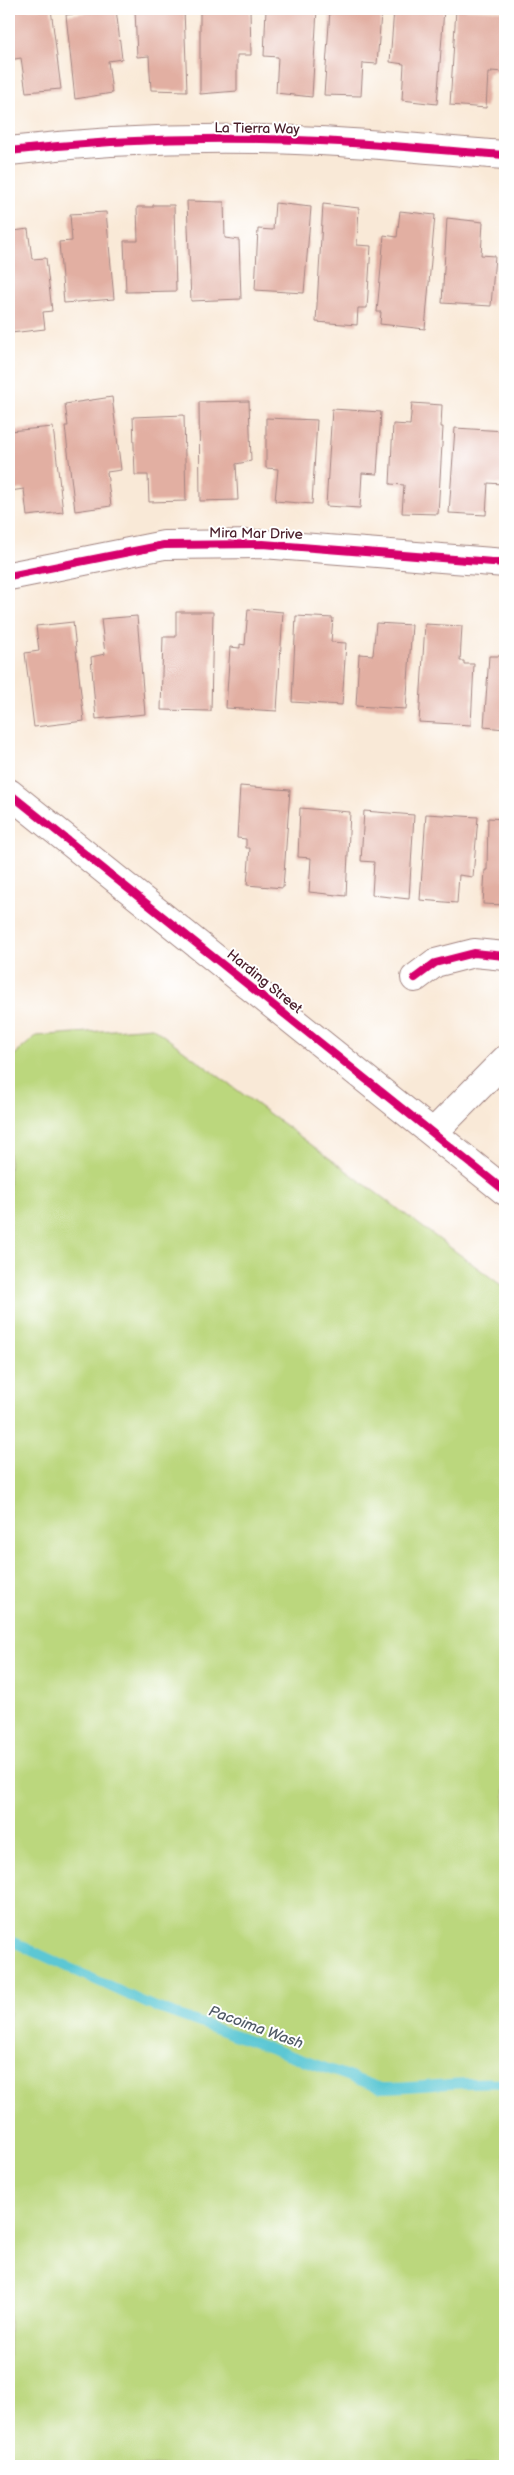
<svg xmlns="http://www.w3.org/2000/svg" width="514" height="2475" viewBox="0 0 514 2475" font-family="'Balsamiq Sans',sans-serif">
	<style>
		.green { fill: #bbd77d; stroke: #827b54 }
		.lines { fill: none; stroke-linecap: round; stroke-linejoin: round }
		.stream { stroke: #5bc7d4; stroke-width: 10 }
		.building { fill: #e2afa2 }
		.minor-casing { stroke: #a28481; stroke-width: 30 }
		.minor { stroke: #fff; stroke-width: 28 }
		.cycleway-casing { stroke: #fff; stroke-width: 11 }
		.cycleway { stroke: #d6006c; stroke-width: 8 }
		.labels { text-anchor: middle; stroke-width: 4; stroke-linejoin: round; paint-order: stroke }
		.street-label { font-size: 14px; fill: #4a1f2b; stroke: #fff }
		.water-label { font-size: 15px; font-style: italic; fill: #505a66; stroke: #fff }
	</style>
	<rect width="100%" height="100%" fill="#fff"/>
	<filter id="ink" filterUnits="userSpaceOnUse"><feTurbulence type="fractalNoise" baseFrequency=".02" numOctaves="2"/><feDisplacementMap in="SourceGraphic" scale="10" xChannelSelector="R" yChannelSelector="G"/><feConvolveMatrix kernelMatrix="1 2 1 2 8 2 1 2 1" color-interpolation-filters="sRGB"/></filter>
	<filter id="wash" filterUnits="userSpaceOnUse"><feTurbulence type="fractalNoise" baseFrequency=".0096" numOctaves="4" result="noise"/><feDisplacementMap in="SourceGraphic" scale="20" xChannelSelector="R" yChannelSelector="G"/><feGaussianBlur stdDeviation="1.12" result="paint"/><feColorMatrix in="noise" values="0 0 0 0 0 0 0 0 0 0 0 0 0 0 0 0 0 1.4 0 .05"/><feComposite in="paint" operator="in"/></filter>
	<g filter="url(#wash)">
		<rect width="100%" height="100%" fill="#f9e9d7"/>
		<path class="green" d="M 152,1027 L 505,1288 L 505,2466 L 9,2466 L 9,1060 L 36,1036 Z"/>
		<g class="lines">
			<path class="stream" d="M 9,1940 L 150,2005 L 381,2088 C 423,2088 464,2080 505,2083"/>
		</g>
		<g id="blocks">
			<path class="building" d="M 19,9 L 51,9 L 61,89 L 26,92 L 21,58 L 9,60 L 9,10 Z
				M 116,9 L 122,59 L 108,61 L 112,93 L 75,99 L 66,15 Z
				M 135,9 L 184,9 L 187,91 L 151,90 L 149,56 L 137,57 Z
				M 200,9 L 250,9 L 251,55 L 237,55 L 237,91 L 200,94 Z
				M 266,9 L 317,9 L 312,97 L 276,93 L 278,57 L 264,56 Z
				M 394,9 L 444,9 L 437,104 L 402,100 L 404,64 L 390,62 Z
				M 456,9 L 505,11 L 503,72 L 491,71 L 492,73 L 488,73 L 486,108 L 450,105 Z
				M 330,10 L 381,14 L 377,64 L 363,63 L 361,96 L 324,95 Z
				M 187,201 L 224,202 L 225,238 L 239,240 L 241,299 L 191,301 Z
				M 275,203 L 311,207 L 304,293 L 255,290 L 258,229 L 273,230 Z
				M 323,204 L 359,208 L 357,245 L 371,246 L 367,308 L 358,308 L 357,325 L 316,322 Z
				M 153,205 L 174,205 L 176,291 L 126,292 L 124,241 L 138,241 L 137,207 L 153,207 Z
				M 400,211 L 435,215 L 425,329 L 380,324 L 381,312 L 377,312 L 384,235 L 397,237 Z
				M 106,212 L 114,299 L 64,303 L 59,242 L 72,241 L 70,214 Z
				M 447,218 L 483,222 L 481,255 L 495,256 L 491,306 L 442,303 Z
				M 14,229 L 14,231 L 28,229 L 32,259 L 46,258 L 52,311 L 43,312 L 45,329 L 11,333 L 9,316 L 9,230 Z
				M 112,397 L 121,470 L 107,472 L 111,506 L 75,511 L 65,426 L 68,426 L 65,404 Z
				M 249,401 L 251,461 L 236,464 L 238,500 L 200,501 L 199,402 Z
				M 412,403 L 442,405 L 441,427 L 443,427 L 438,514 L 402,513 L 404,485 L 390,484 L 393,424 L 410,425 Z
				M 332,409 L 381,412 L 377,474 L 362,473 L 360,508 L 326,506 Z
				M 184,415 L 186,501 L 149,502 L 148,475 L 135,475 L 133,417 Z
				M 266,418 L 317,420 L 312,504 L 275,501 L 278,469 L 266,468 Z
				M 53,427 L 63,512 L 27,516 L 24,489 L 10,491 L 9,431 Z
				M 455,428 L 505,431 L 502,484 L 488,483 L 486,515 L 449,513 Z
				M 248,609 L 283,612 L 277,711 L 226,708 L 230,647 L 240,648 L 240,644 L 245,645 Z
				M 176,612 L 213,612 L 211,711 L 161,710 L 163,637 L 176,637 Z
				M 137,616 L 145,714 L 96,719 L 91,657 L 105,654 L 101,619 Z
				M 296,616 L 333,618 L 331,642 L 346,643 L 342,705 L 292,702 Z
				M 73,622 L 84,721 L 34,727 L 25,653 L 39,651 L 36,626 Z
				M 376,623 L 412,625 L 406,709 L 356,706 L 359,654 L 373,655 Z
				M 425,624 L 462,626 L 460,661 L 464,661 L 464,664 L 474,664 L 471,725 L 419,722 Z
				M 504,641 L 505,729 L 484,727 L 489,656 L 503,656 Z
				M 240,786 L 290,790 L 283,888 L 247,885 L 250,848 L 246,848 L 246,839 L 237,838 Z
				M 300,808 L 350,812 L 346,896 L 309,892 L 311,858 L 298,857 Z
				M 364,811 L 414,815 L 409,899 L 372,895 L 374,862 L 361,861 Z
				M 426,814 L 478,817 L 473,877 L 459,875 L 457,903 L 420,900 Z
				M 488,818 L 505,819 L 505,905 L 483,904 L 485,870 L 487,870 Z"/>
		</g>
	</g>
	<g filter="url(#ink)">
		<use href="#blocks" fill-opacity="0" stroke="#a28481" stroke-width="1"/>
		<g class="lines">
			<defs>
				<path id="minor" d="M 9,151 C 111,139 217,136 320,141 C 382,144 443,151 505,155
					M 9,576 L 164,545 L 263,544 L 505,563
					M 9,793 L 505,1191
					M 415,978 L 435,963 L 474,953 L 505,956
					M 434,1132 L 505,1060"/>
			</defs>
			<use href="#minor" class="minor-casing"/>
			<use href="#minor" class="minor"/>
			<defs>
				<path id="cycleway" d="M 9,151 C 111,139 217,136 320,141 C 382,144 443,151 505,155
					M 9,576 L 164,545 L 263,544 L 505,563
					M 9,793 L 505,1191
					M 415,978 L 435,963 L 474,953 L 505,956"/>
			</defs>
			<use href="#cycleway" class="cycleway-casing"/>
			<use href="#cycleway" class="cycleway"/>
		</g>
	</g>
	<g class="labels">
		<g class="street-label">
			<text transform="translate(257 128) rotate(1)" y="5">La Tierra Way</text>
			<text transform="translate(256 533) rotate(1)" y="5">Mira Mar Drive</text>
			<text transform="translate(265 981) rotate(39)" y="5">Harding Street</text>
		</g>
		<g class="water-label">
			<text transform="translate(256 2027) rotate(20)" y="5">Pacoima Wash</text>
		</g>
	</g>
	<rect width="514" height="2475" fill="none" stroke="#fff" stroke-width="30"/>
</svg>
